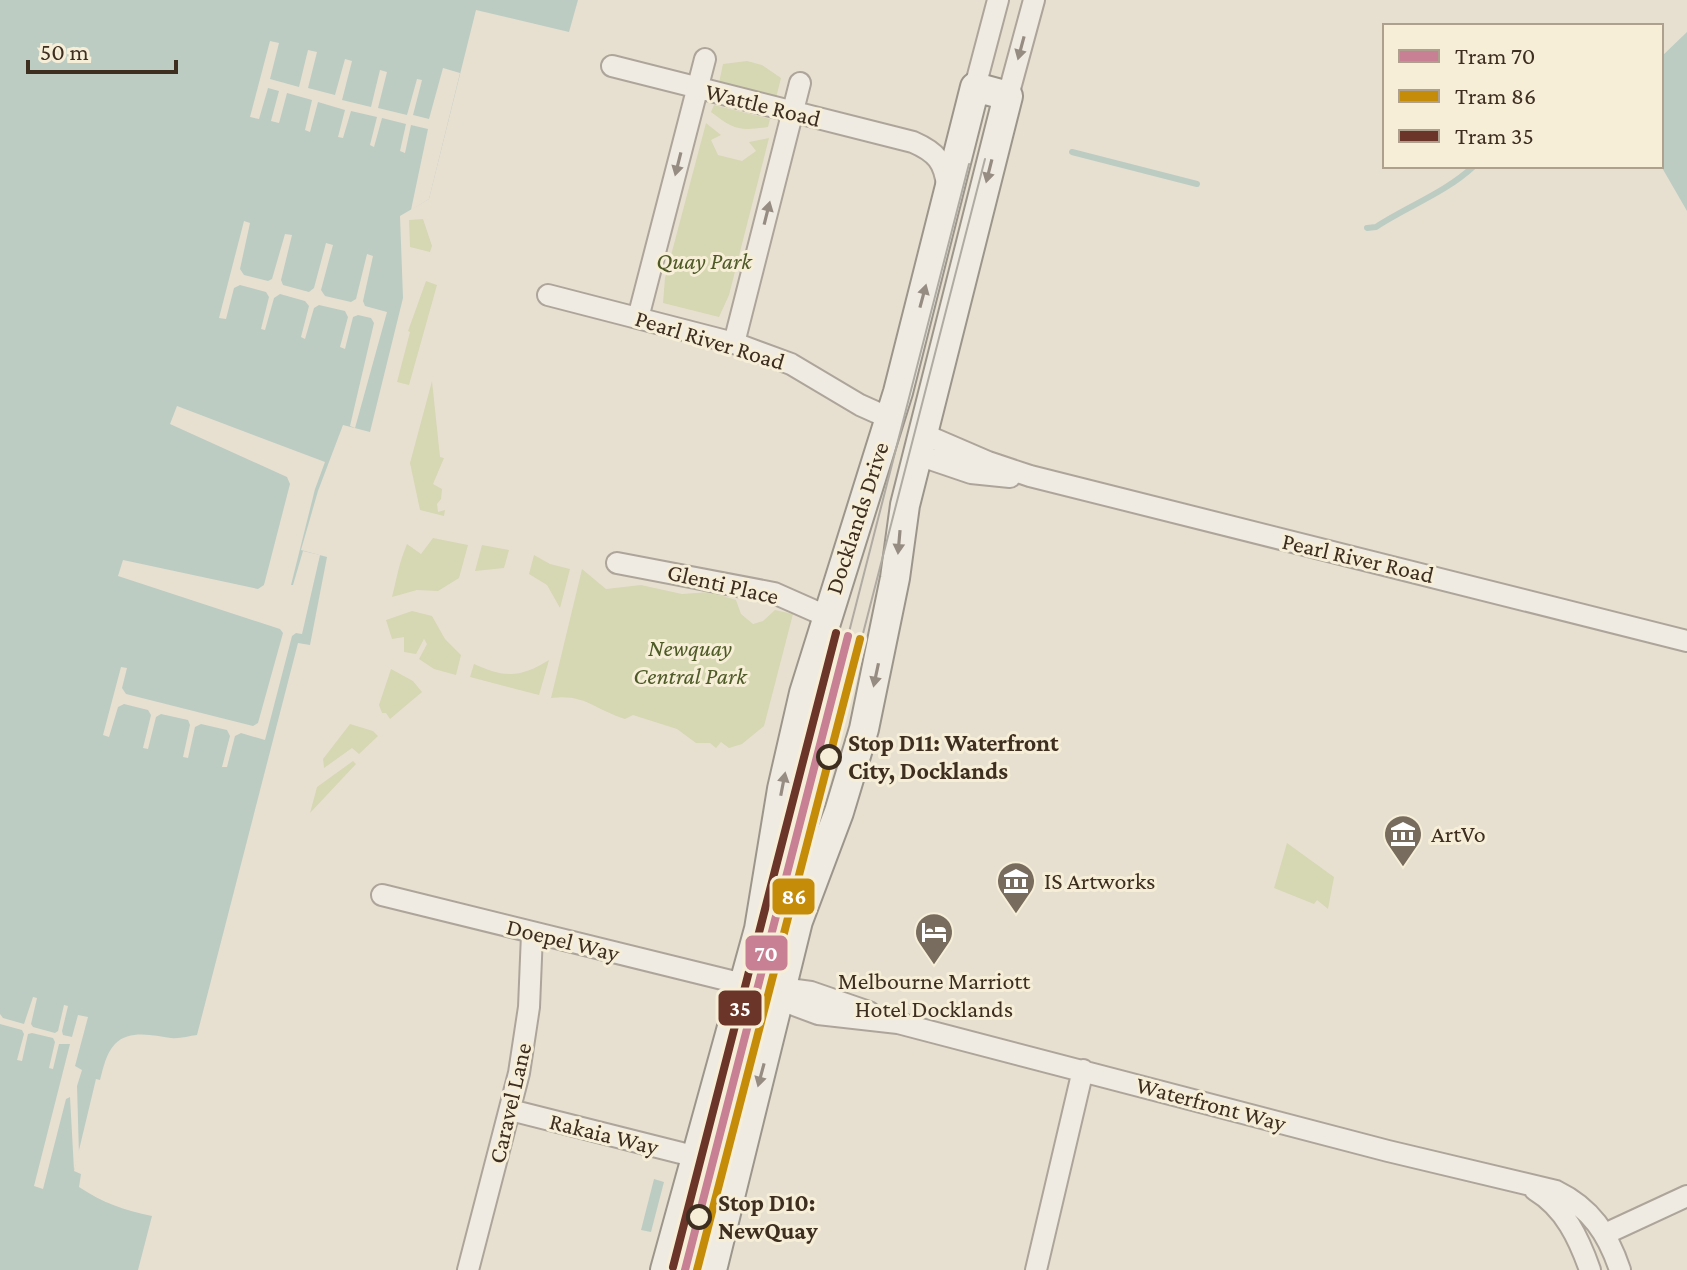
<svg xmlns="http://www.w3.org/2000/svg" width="1687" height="1270" viewBox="0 0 1687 1270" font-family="'Crimson Pro',serif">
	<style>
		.green { fill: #d6d7b3 }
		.water { fill: #bcccc2 }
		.pier { fill: #e7e0d1 }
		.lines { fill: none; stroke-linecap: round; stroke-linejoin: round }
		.stream { stroke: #bcccc2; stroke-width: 6 }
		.street-casing { stroke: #ada599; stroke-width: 24 }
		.secondary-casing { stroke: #9c958a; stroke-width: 32 }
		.street { stroke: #efebe3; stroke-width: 20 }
		.secondary { stroke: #efebe3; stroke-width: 28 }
		.tram { stroke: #afaaa2; stroke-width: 2 }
		.tram-1-casing { stroke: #f7eed8; stroke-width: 14 }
		.tram-2-casing { stroke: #f7eed8; stroke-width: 14 }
		.tram-3-casing { stroke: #f7eed8; stroke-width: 14 }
		.tram-1 { stroke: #c78094; stroke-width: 8 }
		.tram-2 { stroke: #c58c0a; stroke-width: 8 }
		.tram-3 { stroke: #6b3529; stroke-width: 8 }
		.oneway { fill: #968c82 }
		.stop-dot { fill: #f7eed8; stroke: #3d2e20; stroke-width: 4 }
		.labels { text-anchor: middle; stroke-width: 6; stroke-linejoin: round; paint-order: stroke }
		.street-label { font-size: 24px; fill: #3d2e20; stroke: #f7eed8 }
		.park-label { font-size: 24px; font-style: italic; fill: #4d5a26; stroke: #f7eed8 }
		.stop-label { font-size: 24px; font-weight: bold; fill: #3d2e20; stroke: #f7eed8; text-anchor: start }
		.poi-label { font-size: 24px; fill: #3d2e20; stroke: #f7eed8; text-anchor: start }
		.line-badge { stroke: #f7eed8; stroke-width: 3 }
		.badge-label { font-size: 22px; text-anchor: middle; font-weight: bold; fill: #fff }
	</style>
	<rect width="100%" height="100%" fill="#e7e0d1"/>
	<path class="green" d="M 747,61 L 762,65 L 781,78 L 776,98 L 719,83 L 723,64 Z
		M 714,105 L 770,119 L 768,127 C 740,131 734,130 711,112 Z
		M 706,123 L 721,135 L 711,140 L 718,155 L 742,161 L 756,151 L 749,142 L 769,138 L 729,295 L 719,317 L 663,303 L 665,278 Z
		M 423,219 L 432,246 L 430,252 L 410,247 L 409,220 Z
		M 426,281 L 437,285 L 409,385 L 397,382 L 410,332 L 408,331 Z
		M 432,381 L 440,457 L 444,458 L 433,484 L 442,489 L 441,499 L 437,504 L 438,512 L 445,510 L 444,516 L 420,510 L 410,463 Z
		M 433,538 L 468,545 L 459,578 L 438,591 L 417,590 L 392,597 C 397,577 399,563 407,544 L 421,554 Z
		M 482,545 L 509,550 L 504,568 L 475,571 Z
		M 534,555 L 550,564 L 570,569 L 560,608 L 547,585 L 529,574 Z
		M 582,569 L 606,589 L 641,585 L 682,594 L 710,592 L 736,600 L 741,614 L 753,624 L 763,621 L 775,610 L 793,614 L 764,726 L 742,744 L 729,748 L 721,742 L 716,748 L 710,743 L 696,743 L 677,729 L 633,715 L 625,719 C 593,709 586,694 551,698 Z
		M 412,611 L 432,616 L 445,639 L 461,655 L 456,675 L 434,669 L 419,659 L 427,644 L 424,639 L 416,654 L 404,652 L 404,637 L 392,639 L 386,620 Z
		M 549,660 L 539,695 L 470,677 L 474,664 C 505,678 520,678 549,660 Z
		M 391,669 L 413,681 L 422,692 L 390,719 L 386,713 L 382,713 L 379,705 Z
		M 350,724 L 373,731 L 378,736 L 359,754 L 352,748 L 324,768 L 323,759 Z
		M 353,761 L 356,764 L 310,813 L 317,787 Z
		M 1287,843 L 1334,877 L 1328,909 L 1317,900 L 1314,904 L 1274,888 Z"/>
	<path class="water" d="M 0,0 L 578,0 L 569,32 L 476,10 L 429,199 L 400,216 L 403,298 L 370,432 L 343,425 L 318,491 L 301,550 L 327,557 L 310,645 L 298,643 L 197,1035 C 189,1036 179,1039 171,1038 C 154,1036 130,1029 115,1044 C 106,1053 103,1069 100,1080 L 96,1079 L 74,1171 L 81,1174 L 79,1187 C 103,1203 124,1210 152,1216 L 138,1270 L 0,1270 Z
		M 1687,32 L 1687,211 L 1661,166 L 1661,57 Z
		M 654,1179 L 664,1182 L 651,1232 L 641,1230 Z"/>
	<path class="pier" d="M 270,41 L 279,43 L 270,79 L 299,87 L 308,50 L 317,52 L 308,88 L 335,95 L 345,59 L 352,61 L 342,100 L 371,107 L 380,70 L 387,72 L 378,108 L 407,115 L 417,79 L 422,80 L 413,115 L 429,119 L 443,68 L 460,73 L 429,199 L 411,210 L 428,129 L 411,125 L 405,153 L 400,151 L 406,124 L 382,118 L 374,147 L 370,145 L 377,117 L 351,111 L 343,138 L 338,137 L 345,110 L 318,102 L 310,132 L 305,130 L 312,100 L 287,93 L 279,123 L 271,121 L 279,91 L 268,88 L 259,119 L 250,117 Z
		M 244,221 L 250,223 L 240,269 L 244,275 L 268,281 L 272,279 L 285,234 L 292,235 L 281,280 L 283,285 L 309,292 L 314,288 L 326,243 L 333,245 L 321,290 L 325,296 L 351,302 L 356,299 L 367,254 L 373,256 L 363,301 L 365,306 L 387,312 L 355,428 L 350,426 L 374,323 L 371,318 L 358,315 L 353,317 L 345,349 L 340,347 L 348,317 L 345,311 L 319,305 L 314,308 L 305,339 L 301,337 L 309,306 L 305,301 L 280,294 L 274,298 L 265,330 L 261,329 L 269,297 L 266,292 L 240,285 L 234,288 L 226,319 L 219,318 Z
		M 177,406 L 325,462 L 315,489 L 291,585 L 293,585 L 303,551 L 320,555 L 302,634 L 296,633 L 292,636 L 265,740 L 241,733 L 235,736 L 227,767 L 222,767 L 230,736 L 227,730 L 201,724 L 195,727 L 188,758 L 183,757 L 190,725 L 188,720 L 161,714 L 156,717 L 148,749 L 143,748 L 151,715 L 148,710 L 124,704 L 118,707 L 109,737 L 103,735 L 121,667 L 127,668 L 122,688 L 126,694 L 253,726 L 258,723 L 283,633 L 280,629 L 118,576 L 123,560 L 258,589 L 264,585 L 290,484 L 287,477 L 170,424 Z
		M 33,997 L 37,998 L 31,1024 L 33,1027 L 55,1033 L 58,1031 L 64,1005 L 68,1006 L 62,1031 L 63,1035 L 72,1037 L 78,1015 L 88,1017 L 75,1066 L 82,1070 L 77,1086 L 79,1155 L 74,1170 L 70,1097 L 66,1099 L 43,1189 L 34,1186 L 70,1044 L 59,1044 L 53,1069 L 49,1068 L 55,1042 L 53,1038 L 32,1033 L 28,1034 L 22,1061 L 17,1060 L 24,1034 L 22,1030 L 0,1024 L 0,1014 L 3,1018 L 24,1024 Z"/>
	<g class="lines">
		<path class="stream" d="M 1072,152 L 1197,184
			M 1367,228 L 1376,227 C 1408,206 1445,193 1474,166"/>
		<defs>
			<path id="street" d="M 612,66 L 913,142 C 936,152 945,162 947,187
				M 975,87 L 998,0
				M 1008,96 L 1034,0
				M 548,295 L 734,343 L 791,364 L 860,405 L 889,418
				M 638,318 L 705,59
				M 734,343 L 800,83
				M 923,434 L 988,462 L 1030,476 L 1687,641
				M 918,455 L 971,473 L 1010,477
				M 617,563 L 774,593 L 826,616
				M 382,895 L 743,984
				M 781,988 L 811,992 L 869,1012
				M 778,999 L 818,1014 L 898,1023 L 1388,1151 L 1556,1191 C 1591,1208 1608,1234 1620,1270
				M 510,1110 L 697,1157
				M 1535,1190 C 1565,1208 1579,1239 1590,1270
				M 1605,1234 L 1687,1196
				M 468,1270 L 519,1073 L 529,1007 L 532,934
				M 1036,1270 L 1083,1070"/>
			<path id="secondary" d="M 665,1270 L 759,929 L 782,789 L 804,693 L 898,392 L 975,87 L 1008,96 L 905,505 L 895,578 L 864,729 L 839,812 L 798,921 L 712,1270"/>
		</defs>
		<use href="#street" class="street-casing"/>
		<use href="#secondary" class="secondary-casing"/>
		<use href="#street" class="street"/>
		<use href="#secondary" class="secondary"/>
		<path class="tram" d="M 848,636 L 969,164
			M 831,758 L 985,159"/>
		<defs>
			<path id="tram-1" d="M 685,1270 L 848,636"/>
			<path id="tram-2" d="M 697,1270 L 860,639"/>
			<path id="tram-3" d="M 673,1267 L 836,633"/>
		</defs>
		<use href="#tram-1" class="tram-1-casing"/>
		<use href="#tram-2" class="tram-2-casing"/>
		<use href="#tram-3" class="tram-3-casing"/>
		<use href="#tram-1" class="tram-1"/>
		<use href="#tram-2" class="tram-2"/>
		<use href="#tram-3" class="tram-3"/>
	</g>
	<defs><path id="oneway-solid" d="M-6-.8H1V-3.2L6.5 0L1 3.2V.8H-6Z" transform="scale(2)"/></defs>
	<g class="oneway">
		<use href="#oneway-solid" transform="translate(1021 48) rotate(105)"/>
		<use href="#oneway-solid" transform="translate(678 164) rotate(104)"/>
		<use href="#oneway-solid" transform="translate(989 171) rotate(104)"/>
		<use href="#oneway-solid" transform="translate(767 213) rotate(-76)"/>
		<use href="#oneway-solid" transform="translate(923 296) rotate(-75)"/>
		<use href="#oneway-solid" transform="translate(899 542) rotate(95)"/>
		<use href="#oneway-solid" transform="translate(876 675) rotate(102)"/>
		<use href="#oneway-solid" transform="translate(783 784) rotate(-79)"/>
		<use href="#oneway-solid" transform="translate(761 1075) rotate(105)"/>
	</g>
	<defs>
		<symbol id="museum-pin" viewBox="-11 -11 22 30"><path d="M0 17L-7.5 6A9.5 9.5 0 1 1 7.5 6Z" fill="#786c5e" stroke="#f7eed8"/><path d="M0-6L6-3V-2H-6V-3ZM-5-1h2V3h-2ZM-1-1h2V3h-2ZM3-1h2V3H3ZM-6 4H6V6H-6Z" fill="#fff"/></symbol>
		<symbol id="hotel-pin" viewBox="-11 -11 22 30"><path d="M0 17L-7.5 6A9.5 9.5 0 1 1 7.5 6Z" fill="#786c5e" stroke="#f7eed8"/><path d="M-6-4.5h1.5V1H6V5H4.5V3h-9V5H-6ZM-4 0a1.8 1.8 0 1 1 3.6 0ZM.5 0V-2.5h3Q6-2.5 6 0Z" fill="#fff"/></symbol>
	</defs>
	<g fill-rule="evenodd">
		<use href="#museum-pin" x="1381" y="812" width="44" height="60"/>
		<use href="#museum-pin" x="994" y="859" width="44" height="60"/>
		<use href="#hotel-pin" x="912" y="910" width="44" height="60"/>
	</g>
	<g class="stop-dot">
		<circle cx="829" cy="757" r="11"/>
		<circle cx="699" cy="1217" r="11"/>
	</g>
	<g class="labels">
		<g class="street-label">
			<text transform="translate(763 105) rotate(14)" y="8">Wattle Road</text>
			<text transform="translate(710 340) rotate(17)" y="8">Pearl River Road</text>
			<text transform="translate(857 518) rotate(-72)" y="8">Docklands Drive</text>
			<text transform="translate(1358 558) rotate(13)" y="8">Pearl River Road</text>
			<text transform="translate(723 584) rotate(13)" y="8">Glenti Place</text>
			<text transform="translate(563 940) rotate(14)" y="8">Doepel Way</text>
			<text transform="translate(510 1103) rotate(-77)" y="8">Caravel Lane</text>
			<text transform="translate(1211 1104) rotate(15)" y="8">Waterfront Way</text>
			<text transform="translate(604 1134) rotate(14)" y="8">Rakaia Way</text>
		</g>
		<g class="park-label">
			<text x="704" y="269">Quay Park</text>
			<text x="690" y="656">Newquay<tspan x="690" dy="28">Central Park</tspan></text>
		</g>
		<g class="stop-label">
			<text x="848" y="751">Stop D11: Waterfront<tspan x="848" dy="28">City, Docklands</tspan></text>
			<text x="718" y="1211">Stop D10:<tspan x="718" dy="28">NewQuay</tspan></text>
		</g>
		<g class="poi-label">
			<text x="1431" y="842">ArtVo</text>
			<text x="1044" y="889">IS Artworks</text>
			<text x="934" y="989" text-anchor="middle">Melbourne Marriott<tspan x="934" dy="28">Hotel Docklands</tspan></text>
		</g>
	</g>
	<g class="line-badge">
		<rect x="771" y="877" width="45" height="39" rx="8" fill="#c58c0a"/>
		<rect x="744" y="934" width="45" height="38" rx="8" fill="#c78094"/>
		<rect x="717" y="989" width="46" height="38" rx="8" fill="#6b3529"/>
	</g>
	<g class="badge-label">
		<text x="794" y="904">86</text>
		<text x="766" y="961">70</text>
		<text x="740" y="1016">35</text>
	</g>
	<rect x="1383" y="24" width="280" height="144" fill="#f7eed8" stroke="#ada18e" stroke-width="2"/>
	<rect x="1399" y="50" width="40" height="12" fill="#c78094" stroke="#ada18e" stroke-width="2"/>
	<text x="1455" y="64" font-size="24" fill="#3d2e20">Tram 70</text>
	<rect x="1399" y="90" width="40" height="12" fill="#c58c0a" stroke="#ada18e" stroke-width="2"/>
	<text x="1455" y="104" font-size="24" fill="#3d2e20">Tram 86</text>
	<rect x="1399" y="130" width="40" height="12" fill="#6b3529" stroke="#ada18e" stroke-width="2"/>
	<text x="1455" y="144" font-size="24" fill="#3d2e20">Tram 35</text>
	<path d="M28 60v12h148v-12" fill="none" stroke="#3d2e20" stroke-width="4"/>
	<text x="40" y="60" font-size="24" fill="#3d2e20" stroke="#f7eed8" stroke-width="6" paint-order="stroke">50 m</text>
</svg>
